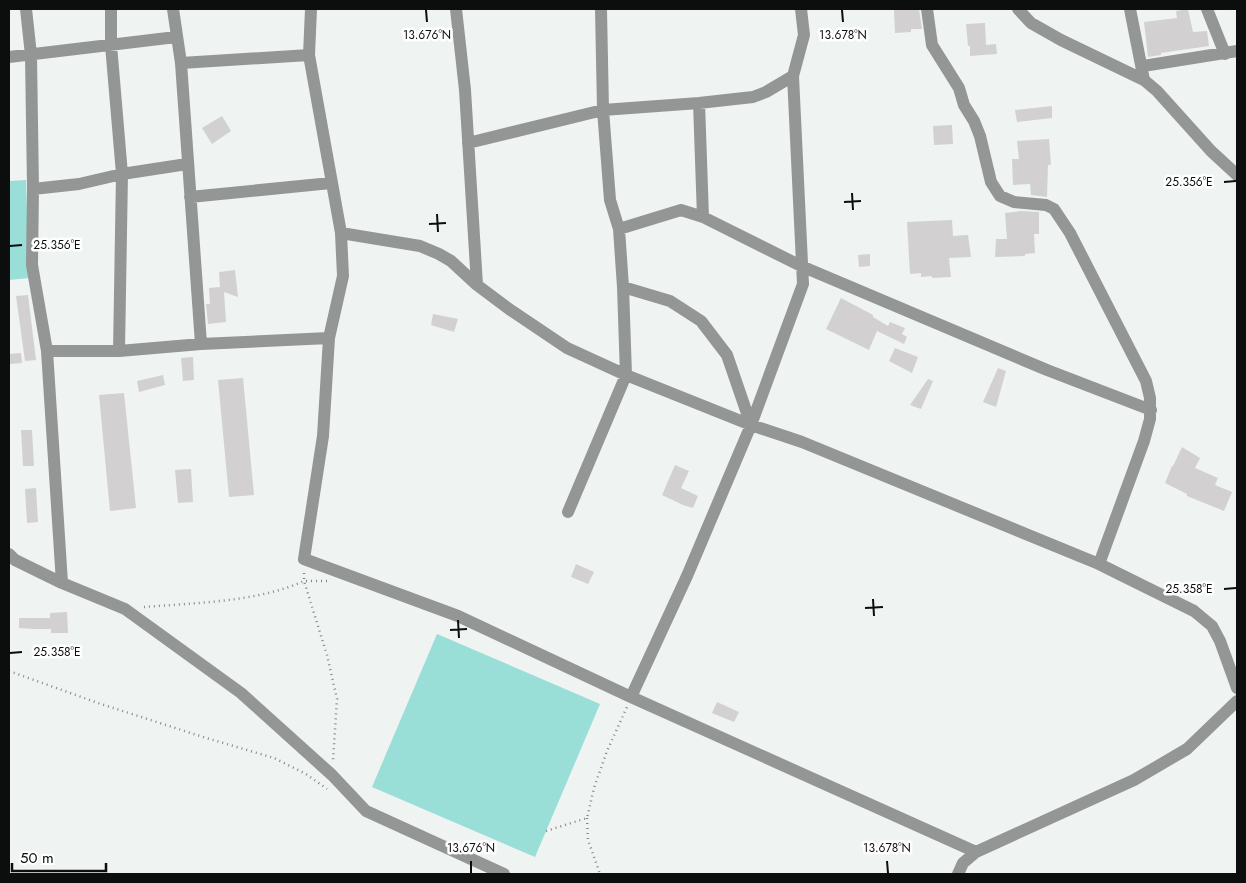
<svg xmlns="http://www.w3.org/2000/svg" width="1246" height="883" viewBox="0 0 1246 883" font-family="Jost,sans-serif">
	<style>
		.green { fill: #99ded7 }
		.building { fill: #d3d0d1 }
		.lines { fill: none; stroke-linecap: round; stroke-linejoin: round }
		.path { stroke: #858888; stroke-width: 2.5; stroke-dasharray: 1 4; stroke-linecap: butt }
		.minor { stroke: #949695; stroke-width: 12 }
		.ticks { fill: none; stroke: #0c0d0d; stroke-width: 2 }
		.ticks-label { font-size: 12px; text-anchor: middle; fill: #0c0d0d; stroke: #fff; stroke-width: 5; stroke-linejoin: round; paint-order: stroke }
	</style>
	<rect width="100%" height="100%" fill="#eff3f2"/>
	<path class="green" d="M 26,180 L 29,278 L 9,280 L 9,181 Z
		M 437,634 L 600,704 L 535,857 L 372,787 Z"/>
	<path class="building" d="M 911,9 L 919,9 L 922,29 L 911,29 L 911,32 L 895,33 L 894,10 Z
		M 1188,9 L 1193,32 L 1207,31 L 1209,46 L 1161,53 L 1161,55 L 1148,57 L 1144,22 L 1177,18 L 1176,11 Z
		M 985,23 L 986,45 L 996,44 L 997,54 L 970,56 L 970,46 L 968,46 L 966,24 Z
		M 1052,106 L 1052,118 L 1017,122 L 1015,110 Z
		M 222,116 L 231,131 L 212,144 L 202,128 Z
		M 952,125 L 953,144 L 934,145 L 933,126 Z
		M 1049,139 L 1051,165 L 1048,165 L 1047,197 L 1031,195 L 1030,184 L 1013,185 L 1012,159 L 1019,159 L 1017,141 Z
		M 1021,211 L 1039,212 L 1039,234 L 1034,234 L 1035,253 L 1025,254 L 1025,256 L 995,257 L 996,239 L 1007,239 L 1005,213 Z
		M 952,220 L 953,236 L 968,235 L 971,257 L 949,258 L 951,277 L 932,278 L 932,276 L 921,277 L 921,273 L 910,274 L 907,222 Z
		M 870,254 L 870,266 L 859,267 L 858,255 Z
		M 235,270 L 238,297 L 224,292 L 226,322 L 208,324 L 206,304 L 210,304 L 209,288 L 220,287 L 219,272 Z
		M 28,295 L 36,360 L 25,361 L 16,296 Z
		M 841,298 L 873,315 L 873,317 L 888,326 L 890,322 L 905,328 L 902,334 L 907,337 L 904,344 L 877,331 L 869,350 L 826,329 Z
		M 433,314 L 458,319 L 454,332 L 431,325 Z
		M 895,348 L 918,357 L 912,373 L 889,361 Z
		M 21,353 L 22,363 L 9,364 L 9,354 Z
		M 193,357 L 194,380 L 183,381 L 181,358 Z
		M 998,368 L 1006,371 L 996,407 L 983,402 Z
		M 163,375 L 165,385 L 139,392 L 137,381 Z
		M 243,378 L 254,495 L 229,497 L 218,380 Z
		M 928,379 L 933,381 L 921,409 L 910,405 Z
		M 124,393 L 136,508 L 110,511 L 99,395 Z
		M 21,430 L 32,430 L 34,466 L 23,466 Z
		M 1182,447 L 1200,458 L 1195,468 L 1218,478 L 1215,485 L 1232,492 L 1224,511 L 1187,496 L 1187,494 L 1165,483 L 1172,466 L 1173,466 Z
		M 675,465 L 689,471 L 681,488 L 698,496 L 693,508 L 683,505 L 662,495 Z
		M 191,469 L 193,502 L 178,503 L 175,470 Z
		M 36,488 L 38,522 L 27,523 L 25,489 Z
		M 576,564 L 594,572 L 588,584 L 571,577 Z
		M 67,612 L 68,633 L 51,633 L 51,629 L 34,629 L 19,628 L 19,618 L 50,618 L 50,613 Z
		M 717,702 L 739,712 L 734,722 L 712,713 Z"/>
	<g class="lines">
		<path class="path" d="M 327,581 L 304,581 L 327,655 L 337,699 L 333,761
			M 144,607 C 194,603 258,602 304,581 L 304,570
			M 9,671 L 98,703 L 203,737 L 274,758 L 306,774 L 327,789
			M 587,818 L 588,840 L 600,874
			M 546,831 L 587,818 L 594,788 L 607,751 L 627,707"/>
		<path class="minor" d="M 26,9 L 31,55 L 33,189 L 32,265 L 47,351 L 62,583
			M 111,9 L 111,45 L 122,174 L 119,351
			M 173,9 L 181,63 L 201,344
			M 311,9 L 309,55 L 341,233 L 343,276 L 329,338 L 323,436 L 304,559 L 458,616 L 631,697 L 976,852
			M 456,9 L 465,90 L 477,285
			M 927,9 L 932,45 L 959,88 L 964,105 L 974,121 L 980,136 L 991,182 L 1000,196 L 1014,202 L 1046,205 L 1054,209 L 1070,233 L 1146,381 L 1150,398 L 1150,419 L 1144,441 L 1099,564
			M 1018,9 L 1031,23 L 1061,40 L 1144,80
			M 1130,9 L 1144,80 L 1157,91 L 1211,151 L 1237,175
			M 1207,9 L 1225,54
			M 9,57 L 176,37
			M 181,63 L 309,55
			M 1143,66 L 1237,51
			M 699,103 L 703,217
			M 468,143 L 603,110 L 699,103 L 753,97 L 766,92 L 793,76
			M 33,189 L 79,184 L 122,174 L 187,164
			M 190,197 L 331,183
			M 619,229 L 681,210 L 703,217 L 801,266 L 1047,370 L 1151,410
			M 341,233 L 420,246 L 439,254 L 451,261 L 477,285 L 509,309 L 567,348 L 626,375 L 751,425 L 802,442 L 1099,564 L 1194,611 L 1212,626 L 1220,641 L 1237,688
			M 623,287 L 670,301 L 701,321 L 727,355 L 751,425
			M 47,351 L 119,351 L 201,344 L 329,338
			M 568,512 L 626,375 L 623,287 L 619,229 L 610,200 L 603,110 L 601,9
			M 9,554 L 15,560 L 62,583 L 125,609 L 241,693 L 332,775 L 366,811 L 504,874
			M 631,697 L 687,576 L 751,425 L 803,284 L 793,76 L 804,35 L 801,9
			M 958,874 L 963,863 L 976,852 L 1134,780 L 1187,749 L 1237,701"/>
	</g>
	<path class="ticks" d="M 426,10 L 427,22M 842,10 L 843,22M 1224,182 L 1236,181M 852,193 L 853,210M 844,202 L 861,201M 437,214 L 438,232M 429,224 L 446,223M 10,246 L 22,245M 1224,589 L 1236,588M 873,599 L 874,616M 865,608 L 883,607M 458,620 L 459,638M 450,630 L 467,629M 10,653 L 22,652M 471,861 L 471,873M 887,861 L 888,873"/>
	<g class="ticks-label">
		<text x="427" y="39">13.676°N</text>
		<text x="843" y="39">13.678°N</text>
		<text x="1189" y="186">25.356°E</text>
		<text x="57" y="249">25.356°E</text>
		<text x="1189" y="593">25.358°E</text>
		<text x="57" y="656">25.358°E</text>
		<text x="471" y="852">13.676°N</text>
		<text x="887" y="852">13.678°N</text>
	</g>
	<rect width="1246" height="883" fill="none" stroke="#0c0d0d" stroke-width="20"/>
	<path d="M12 863v8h94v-8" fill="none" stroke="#0c0d0d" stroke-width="2.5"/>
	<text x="20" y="863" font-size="15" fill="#0c0d0d" stroke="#ffffff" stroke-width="4" paint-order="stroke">50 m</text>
</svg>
